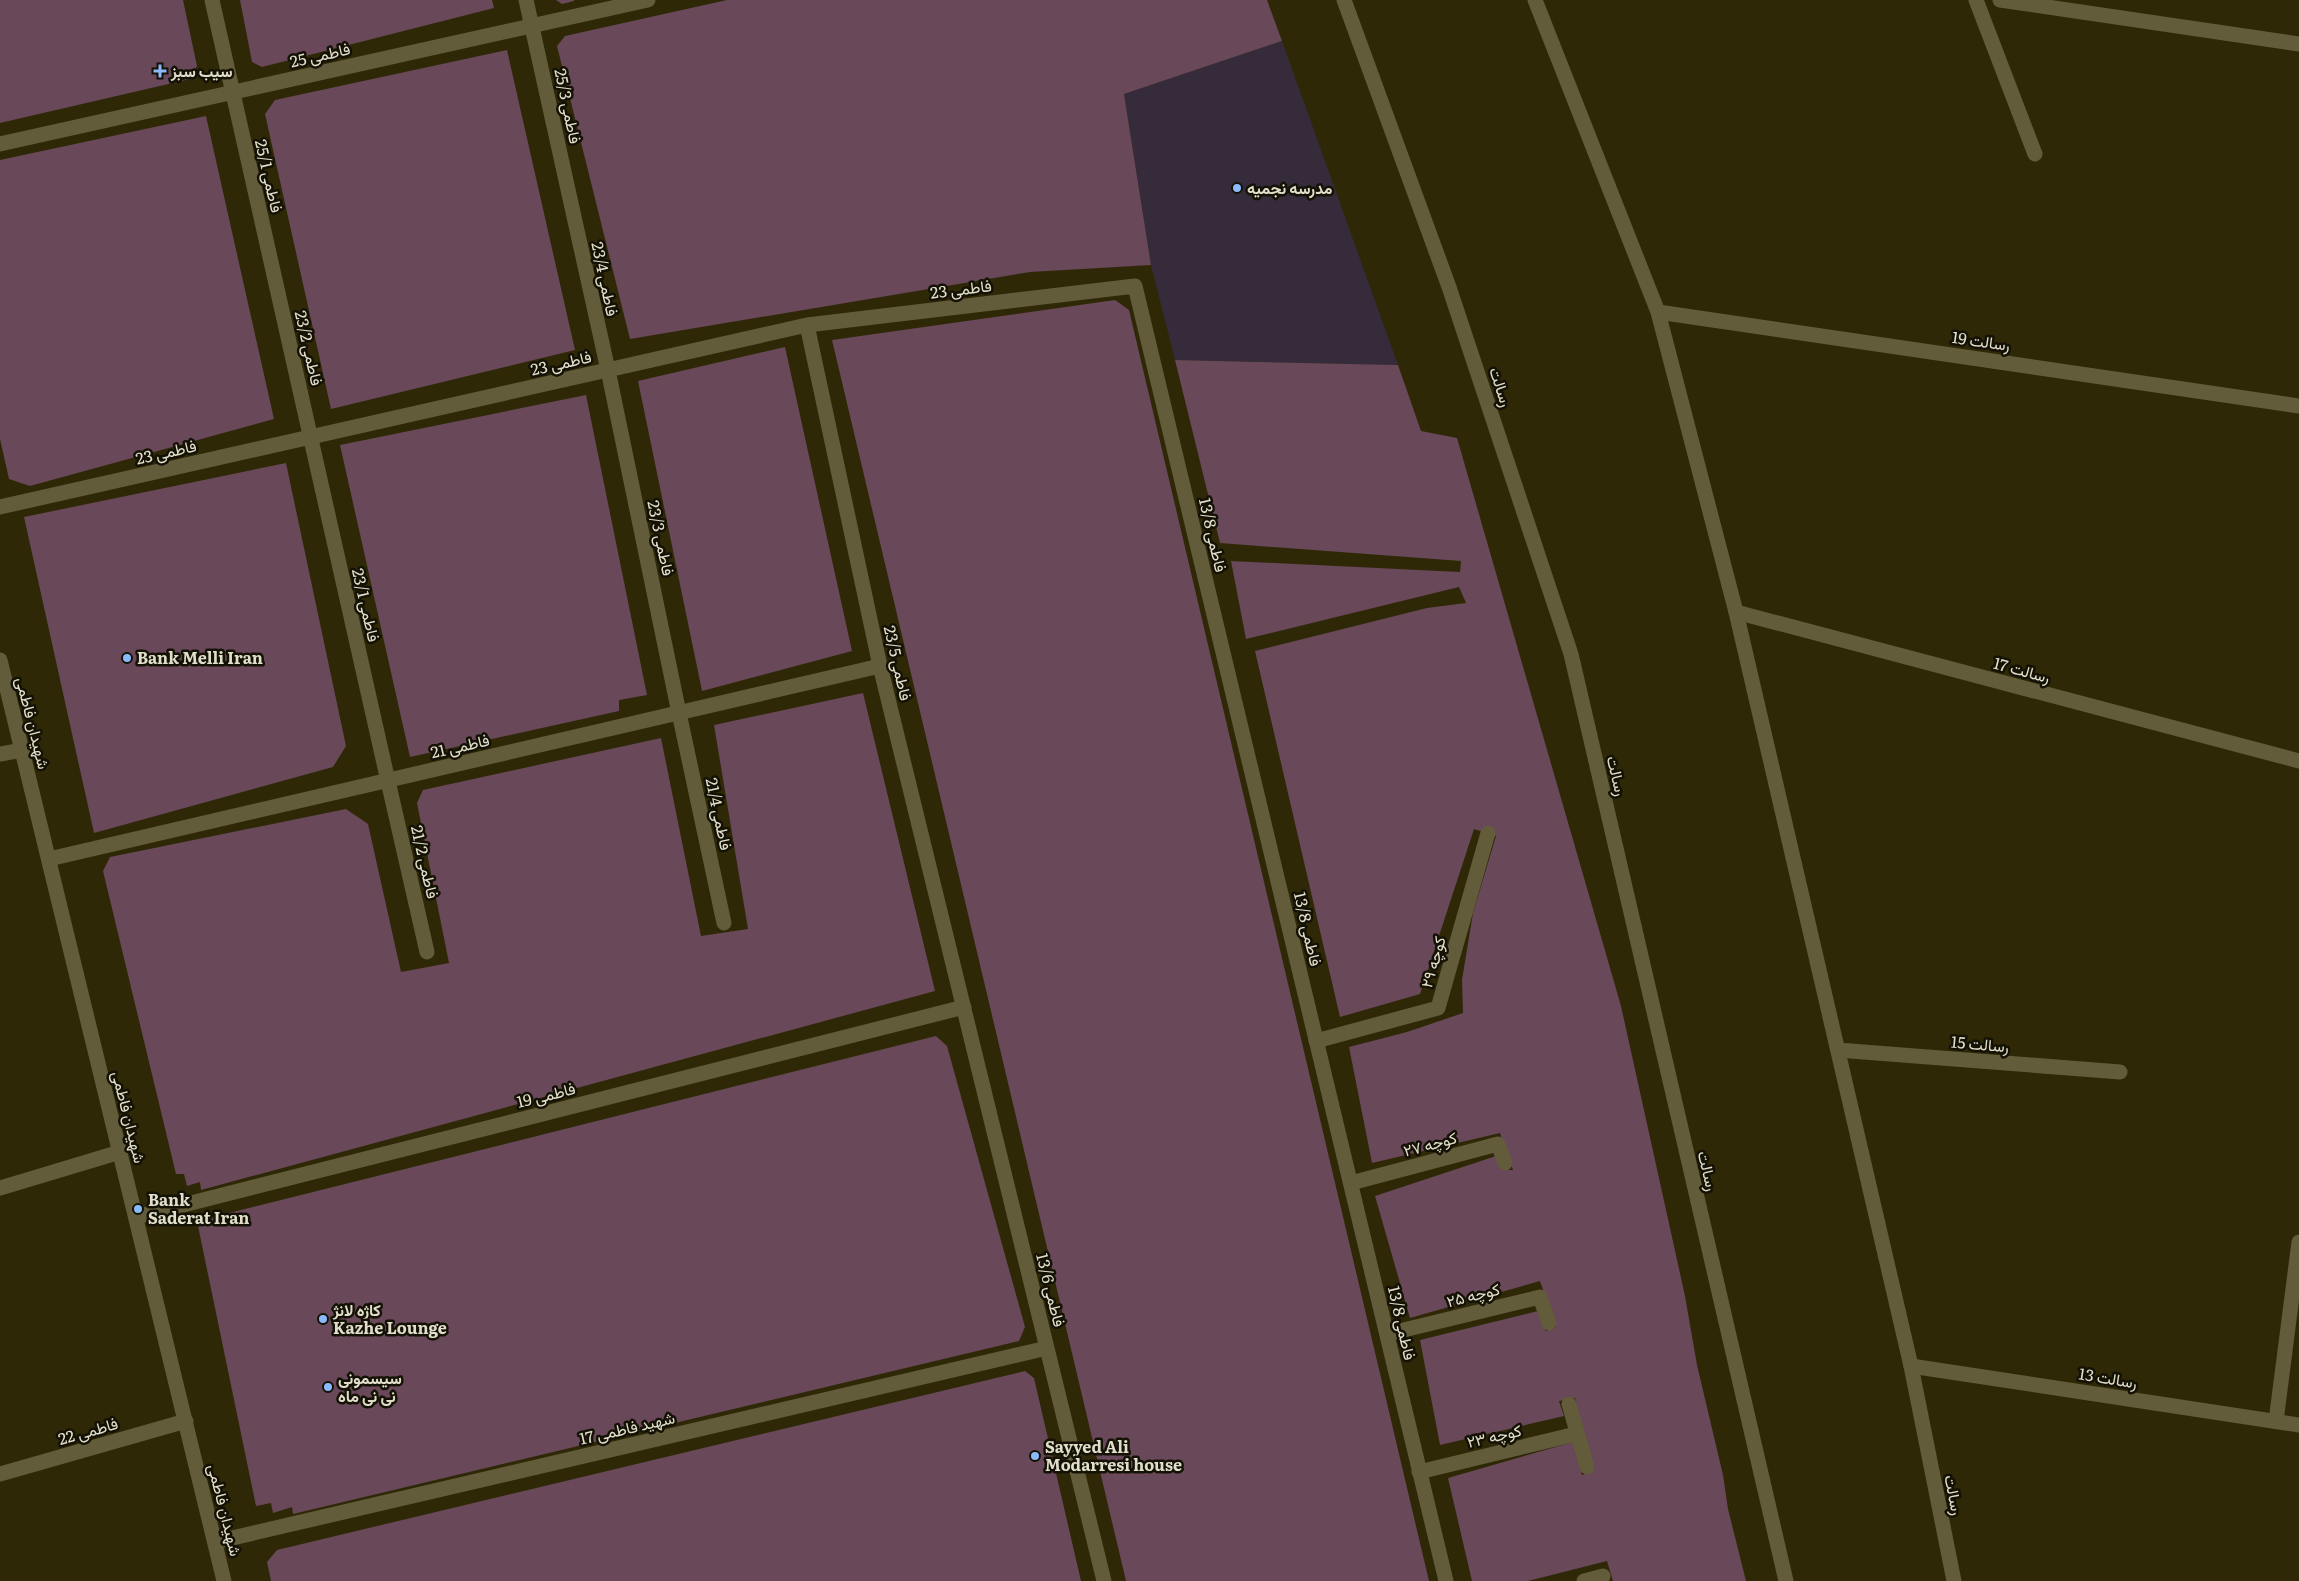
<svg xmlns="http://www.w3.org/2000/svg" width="2299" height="1581" viewBox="0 0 2299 1581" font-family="Literata,Vazirmatn,serif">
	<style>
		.education { fill: #352b3a }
		.building { fill: #684859 }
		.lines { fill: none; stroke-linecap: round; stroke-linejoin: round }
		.service { stroke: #635c3b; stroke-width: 15 }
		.minor { stroke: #635c3b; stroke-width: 15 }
		.tertiary { stroke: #635c3b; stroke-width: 15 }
		.secondary { stroke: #635c3b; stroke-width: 15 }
		.poi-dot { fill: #8bbafc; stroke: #141105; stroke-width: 2 }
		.labels { text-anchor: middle; stroke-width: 5; stroke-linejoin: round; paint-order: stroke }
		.street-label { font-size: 16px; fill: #e1decb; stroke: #141105 }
		.poi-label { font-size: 16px; font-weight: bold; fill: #e1decb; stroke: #141105; text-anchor: start }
	</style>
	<rect width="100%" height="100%" fill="#2e2807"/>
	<path class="education" d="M 1282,41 L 1398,365 L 1175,360 L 1151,265 L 1124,94 Z"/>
	<path class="building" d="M 0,0 L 183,0 L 197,66 L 190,79 L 0,123 Z
		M 240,0 L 492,0 L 494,8 L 262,67 L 252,62 Z
		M 556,0 L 574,0 L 574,1 L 562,4 Z
		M 727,0 L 1267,0 L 1282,41 L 1124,94 L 1151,265 L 1030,272 L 630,339 L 557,46 L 565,36 Z
		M 507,50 L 575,350 L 331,409 L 265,114 L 275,100 Z
		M 206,116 L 274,419 L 30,486 L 9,479 L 0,439 L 0,160 Z
		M 1115,300 L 1129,310 L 1429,1581 L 1126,1581 L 832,340 Z
		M 785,347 L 852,651 L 702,691 L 638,381 Z
		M 1175,360 L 1398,365 L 1421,431 L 1457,438 L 1621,1006 L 1685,1296 L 1697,1365 L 1723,1475 L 1728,1509 L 1746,1581 L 1613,1581 L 1607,1561 L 1528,1581 L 1472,1581 L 1448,1478 L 1573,1442 L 1582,1475 L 1593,1471 L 1575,1398 L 1559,1401 L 1564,1416 L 1440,1445 L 1420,1340 L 1538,1311 L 1546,1331 L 1556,1327 L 1540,1281 L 1410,1318 L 1375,1196 L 1496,1156 L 1502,1170 L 1513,1170 L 1500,1133 L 1372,1163 L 1349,1047 L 1407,1032 L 1463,1013 L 1462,980 L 1473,913 L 1496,836 L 1474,829 L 1420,994 L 1340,1017 L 1255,651 L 1427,608 L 1466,603 L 1459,587 L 1246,639 L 1231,561 L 1460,572 L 1461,561 L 1220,543 Z
		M 586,395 L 647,695 L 619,700 L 619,711 L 410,757 L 340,445 Z
		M 286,463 L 346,746 L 333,767 L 94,833 L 24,517 Z
		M 863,693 L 935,991 L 201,1190 L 200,1182 L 187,1186 L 184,1174 L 176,1174 L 103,871 L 110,857 L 346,809 L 368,824 L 401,972 L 449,963 L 417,803 L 423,790 L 661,738 L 701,936 L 748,929 L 714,725 Z
		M 936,1036 L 947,1046 L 1025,1327 L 1019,1341 L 293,1514 L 292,1507 L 273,1513 L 271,1503 L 256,1506 L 197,1221 Z
		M 1025,1371 L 1034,1378 L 1081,1581 L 271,1581 L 267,1562 L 277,1550 Z"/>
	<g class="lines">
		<path class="service" d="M 679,713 L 724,923
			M 388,781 L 427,952
			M 1316,1041 L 1438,1008 L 1488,833
			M 1351,1183 L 1498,1144 L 1505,1163
			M 1387,1334 L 1540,1297 L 1549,1323
			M 1569,1404 L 1587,1467
			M 1419,1472 L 1576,1434
			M 1584,1581 L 1603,1576"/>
		<path class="minor" d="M 212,0 L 388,781
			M 526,0 L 608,370 L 679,713
			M 1976,0 L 2035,154
			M 2000,0 L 2299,44
			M 0,144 L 648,0
			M 1658,312 L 2299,406
			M 807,325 L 880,666 L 1104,1581
			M 0,507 L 807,325 L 1135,286 L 1446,1581
			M 1736,612 L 2299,761
			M 0,754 L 22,750
			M 49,859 L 880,666
			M 1838,1050 L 2120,1072
			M 0,1188 L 120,1152
			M 136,1217 L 964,1007
			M 1911,1366 L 2299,1425
			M 2276,1421 L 2299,1242
			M 0,1474 L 186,1421
			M 215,1542 L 1047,1348"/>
		<path class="tertiary" d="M 1344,0 L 1449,287 L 1571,654 L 1786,1581
			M 1535,0 L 1658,312 L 1736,612 L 1911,1366 L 1954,1581"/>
		<path class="secondary" d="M 0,660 L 224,1581"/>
	</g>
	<g class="poi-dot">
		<path d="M157.5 63.5h5v5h5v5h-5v5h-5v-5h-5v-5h5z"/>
		<circle cx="1237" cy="188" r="5"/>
		<circle cx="127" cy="658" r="5"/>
		<circle cx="138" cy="1209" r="5"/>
		<circle cx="323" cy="1319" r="5"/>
		<circle cx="328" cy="1387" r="5"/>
		<circle cx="1035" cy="1456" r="5"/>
	</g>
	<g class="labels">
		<g class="street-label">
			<text transform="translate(320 55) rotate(-13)" y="6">فاطمی 25</text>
			<text transform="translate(568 106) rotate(78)" y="6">فاطمی 25/3</text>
			<text transform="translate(269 176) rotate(77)" y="6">فاطمی 25/1</text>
			<text transform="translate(605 279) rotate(78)" y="6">فاطمی 23/4</text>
			<text transform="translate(961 289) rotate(-7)" y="6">فاطمی 23</text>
			<text transform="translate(1981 341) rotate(8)" y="6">رسالت 19</text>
			<text transform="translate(309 348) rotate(77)" y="6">فاطمی 23/2</text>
			<text transform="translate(561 363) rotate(-13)" y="6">فاطمی 23</text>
			<text transform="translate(1501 387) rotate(72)" y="6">رسالت</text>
			<text transform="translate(166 452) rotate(-13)" y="6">فاطمی 23</text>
			<text transform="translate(1213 535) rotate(77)" y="6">فاطمی 13/8</text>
			<text transform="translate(661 538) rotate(78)" y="6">فاطمی 23/3</text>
			<text transform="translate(366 605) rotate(77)" y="6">فاطمی 23/1</text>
			<text transform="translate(898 663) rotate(77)" y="6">فاطمی 23/5</text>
			<text transform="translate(2022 670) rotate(15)" y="6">رسالت 17</text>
			<text transform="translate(33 723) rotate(76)" y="6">شهیدان فاطمی</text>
			<text transform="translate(460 746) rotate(-13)" y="6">فاطمی 21</text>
			<text transform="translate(1617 776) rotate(77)" y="6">رسالت</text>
			<text transform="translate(719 814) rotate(78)" y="6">فاطمی 21/4</text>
			<text transform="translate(425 862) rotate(77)" y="6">فاطمی 21/2</text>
			<text transform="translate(1308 929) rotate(77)" y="6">فاطمی 13/8</text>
			<text transform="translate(1433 962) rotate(-74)" y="6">کوچه ۲۹</text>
			<text transform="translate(1980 1044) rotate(5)" y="6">رسالت 15</text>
			<text transform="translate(546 1095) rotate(-14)" y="6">فاطمی 19</text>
			<text transform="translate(129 1117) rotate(76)" y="6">شهیدان فاطمی</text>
			<text transform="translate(1430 1144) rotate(-15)" y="6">کوچه ۲۷</text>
			<text transform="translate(1708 1171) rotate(77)" y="6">رسالت</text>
			<text transform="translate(1051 1290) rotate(76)" y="6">فاطمی 13/6</text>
			<text transform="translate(1473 1295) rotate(-14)" y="6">کوچه ۲۵</text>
			<text transform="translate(1402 1323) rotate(77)" y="6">فاطمی 13/8</text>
			<text transform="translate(2108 1378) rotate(9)" y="6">رسالت 13</text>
			<text transform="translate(627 1428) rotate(-13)" y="6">شهید فاطمی 17</text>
			<text transform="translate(88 1431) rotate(-16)" y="6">فاطمی 22</text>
			<text transform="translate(1494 1436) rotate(-13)" y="6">کوچه ۲۳</text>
			<text transform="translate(1954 1495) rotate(79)" y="6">رسالت</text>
			<text transform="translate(225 1510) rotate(76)" y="6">شهیدان فاطمی</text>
		</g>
		<g class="poi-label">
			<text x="171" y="77">سیب سبز</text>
			<text x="1247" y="194">مدرسه نجمیه</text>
			<text x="137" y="664">Bank Melli Iran</text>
			<text x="148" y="1206">Bank<tspan x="148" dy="18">Saderat Iran</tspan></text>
			<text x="333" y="1316">کاژه لانژ<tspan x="333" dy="18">Kazhe Lounge</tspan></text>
			<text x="338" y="1384">سیسمونی<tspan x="338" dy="18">نی نی ماه</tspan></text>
			<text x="1045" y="1453">Sayyed Ali<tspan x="1045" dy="18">Modarresi house</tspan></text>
		</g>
	</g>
</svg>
